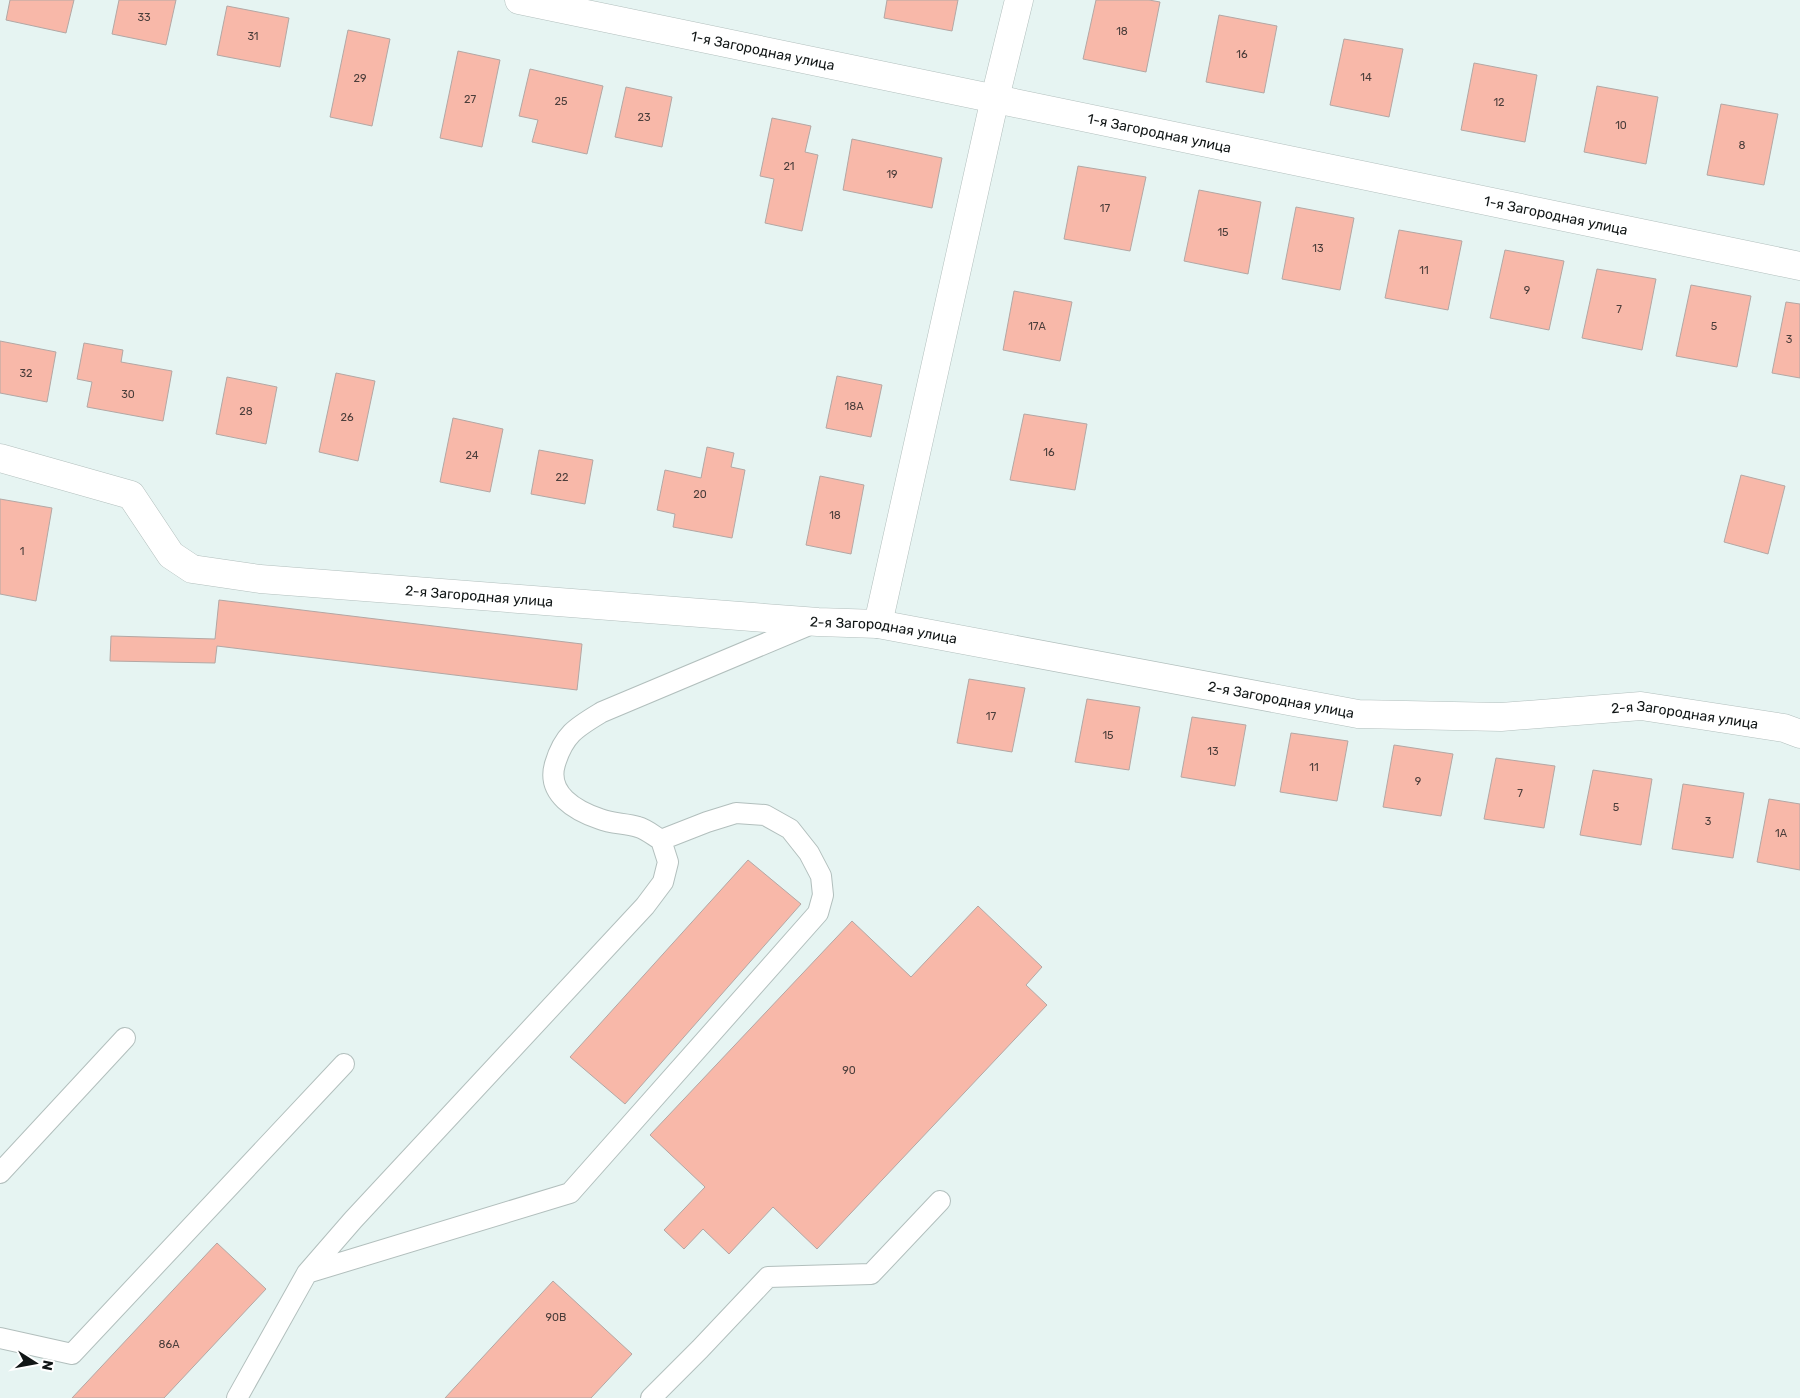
<svg xmlns="http://www.w3.org/2000/svg" width="1800" height="1398" viewBox="0 0 1800 1398" font-family="Rubik,sans-serif">
	<style>
		.building { fill: #f8b8a9; stroke: #b3a7a4 }
		.lines { fill: none; stroke-linecap: round; stroke-linejoin: round }
		.service-casing { stroke: #b2bfbd; stroke-width: 22 }
		.minor-casing { stroke: #b2bfbd; stroke-width: 29 }
		.service { stroke: #fff; stroke-width: 20 }
		.minor { stroke: #fff; stroke-width: 28 }
		.labels { text-anchor: middle; stroke-width: 4.5; stroke-linejoin: round; paint-order: stroke }
		.number-label { font-size: 11px; fill: #4b3e3b }
		.street-label { font-size: 14px; fill: #111616; stroke: #fff }
	</style>
	<rect width="100%" height="100%" fill="#e6f4f2"/>
	<path class="building" d="M 10,0 L 74,0 L 66,33 L 6,20 Z
		M 119,0 L 176,0 L 166,45 L 112,34 Z
		M 887,0 L 958,0 L 952,31 L 884,18 Z
		M 1096,0 L 1149,0 L 1160,2 L 1146,72 L 1083,59 Z
		M 227,6 L 289,18 L 280,67 L 217,55 Z
		M 1219,15 L 1277,26 L 1264,93 L 1206,82 Z
		M 348,30 L 390,39 L 372,126 L 330,117 Z
		M 1344,39 L 1403,49 L 1389,117 L 1330,105 Z
		M 458,51 L 500,60 L 482,147 L 440,138 Z
		M 1474,63 L 1537,75 L 1525,142 L 1461,130 Z
		M 530,69 L 603,86 L 587,154 L 532,142 L 538,120 L 519,116 Z
		M 1597,86 L 1658,97 L 1646,164 L 1584,152 Z
		M 626,87 L 672,97 L 662,147 L 615,137 Z
		M 1721,104 L 1778,114 L 1764,185 L 1707,175 Z
		M 772,118 L 811,126 L 805,152 L 818,155 L 802,231 L 765,223 L 774,179 L 760,176 Z
		M 852,139 L 942,158 L 932,208 L 843,190 Z
		M 1078,166 L 1146,177 L 1130,251 L 1064,239 Z
		M 1199,190 L 1261,202 L 1248,274 L 1184,261 Z
		M 1296,207 L 1354,218 L 1340,290 L 1282,279 Z
		M 1399,230 L 1462,241 L 1448,310 L 1385,298 Z
		M 1505,250 L 1564,261 L 1549,330 L 1490,318 Z
		M 1597,269 L 1656,279 L 1642,350 L 1582,338 Z
		M 1691,285 L 1751,296 L 1737,367 L 1676,356 Z
		M 1014,291 L 1072,302 L 1060,361 L 1003,350 Z
		M 1786,302 L 1800,304 L 1800,378 L 1772,373 Z
		M 0,341 L 56,352 L 47,402 L 0,393 Z
		M 84,343 L 123,350 L 121,362 L 172,371 L 163,421 L 87,407 L 92,382 L 77,379 Z
		M 336,373 L 375,381 L 358,461 L 319,452 Z
		M 837,376 L 882,385 L 871,437 L 826,428 Z
		M 227,377 L 277,387 L 266,444 L 216,434 Z
		M 1024,414 L 1087,424 L 1075,490 L 1010,480 Z
		M 453,418 L 503,429 L 490,492 L 440,482 Z
		M 707,447 L 734,453 L 731,467 L 745,470 L 732,538 L 673,527 L 675,514 L 657,510 L 665,470 L 701,478 Z
		M 539,450 L 593,460 L 585,504 L 531,494 Z
		M 1741,475 L 1785,486 L 1768,554 L 1724,542 Z
		M 820,476 L 864,485 L 851,554 L 806,545 Z
		M 0,499 L 52,508 L 36,601 L 0,594 Z
		M 219,600 L 582,644 L 577,690 L 217,646 L 215,663 L 110,661 L 111,636 L 215,639 Z
		M 969,679 L 1025,688 L 1012,752 L 957,743 Z
		M 1087,699 L 1140,707 L 1129,770 L 1075,762 Z
		M 1192,717 L 1246,725 L 1235,786 L 1181,777 Z
		M 1291,733 L 1348,741 L 1337,801 L 1280,792 Z
		M 1394,745 L 1453,754 L 1441,816 L 1383,807 Z
		M 1496,758 L 1555,766 L 1544,828 L 1484,819 Z
		M 1593,770 L 1652,779 L 1641,845 L 1580,835 Z
		M 1683,784 L 1744,793 L 1733,858 L 1672,849 Z
		M 1769,799 L 1800,804 L 1800,870 L 1757,862 Z
		M 748,860 L 801,904 L 625,1104 L 570,1057 Z
		M 978,906 L 1042,967 L 1026,985 L 1047,1005 L 817,1249 L 773,1207 L 729,1254 L 703,1229 L 684,1249 L 664,1230 L 705,1187 L 650,1135 L 852,921 L 911,977 Z
		M 217,1243 L 266,1289 L 164,1398 L 72,1398 Z
		M 553,1281 L 632,1354 L 591,1398 L 445,1398 Z"/>
	<g class="lines">
		<defs>
			<path id="service" d="M 0,1173 L 125,1038
				M 307,1273 L 570,1193 L 818,913 L 823,895 L 821,876 L 809,853 L 790,829 L 765,815 L 736,813 L 707,822 L 661,840
				M 0,1338 L 72,1354 L 344,1064
				M 237,1398 L 307,1273 L 353,1220 L 645,906 L 663,882 L 668,862 L 661,840 C 654,836 646,829 638,827 C 626,823 612,824 600,819 C 576,811 546,794 555,764 C 564,734 577,727 602,712 L 814,623
				M 651,1398 L 700,1349 L 768,1277 L 871,1274 L 940,1201"/>
			<g id="minor">
				<path id="s1" d="M 519,0 L 1800,266"/>
				<path id="s2" d="M 0,458 L 131,495 L 171,555 L 192,569 L 260,579 L 818,622 L 878,624 L 1358,714 L 1501,717 L 1641,706 L 1784,728 L 1800,734"/>
				<path d="M 878,624 L 995,98 L 1019,0"/>
			</g>
		</defs>
		<use href="#service" class="service-casing"/>
		<use href="#minor" class="minor-casing"/>
		<use href="#service" class="service"/>
		<use href="#minor" class="minor"/>
	</g>
	<g class="labels">
		<g class="number-label">
			<text x="144" y="21">33</text>
			<text x="1122" y="35">18</text>
			<text x="253" y="40">31</text>
			<text x="1242" y="58">16</text>
			<text x="1366" y="81">14</text>
			<text x="360" y="82">29</text>
			<text x="470" y="103">27</text>
			<text x="561" y="105">25</text>
			<text x="1499" y="106">12</text>
			<text x="644" y="121">23</text>
			<text x="1621" y="129">10</text>
			<text x="1742" y="149">8</text>
			<text x="789" y="170">21</text>
			<text x="892" y="178">19</text>
			<text x="1105" y="212">17</text>
			<text x="1223" y="236">15</text>
			<text x="1318" y="252">13</text>
			<text x="1424" y="274">11</text>
			<text x="1527" y="294">9</text>
			<text x="1619" y="313">7</text>
			<text x="1037" y="330">17А</text>
			<text x="1714" y="330">5</text>
			<text x="1789" y="343">3</text>
			<text x="26" y="377">32</text>
			<text x="128" y="398">30</text>
			<text x="854" y="410">18А</text>
			<text x="246" y="415">28</text>
			<text x="347" y="421">26</text>
			<text x="1049" y="456">16</text>
			<text x="472" y="459">24</text>
			<text x="562" y="481">22</text>
			<text x="700" y="498">20</text>
			<text x="835" y="519">18</text>
			<text x="22" y="555">1</text>
			<text x="991" y="720">17</text>
			<text x="1108" y="739">15</text>
			<text x="1213" y="755">13</text>
			<text x="1314" y="771">11</text>
			<text x="1418" y="785">9</text>
			<text x="1520" y="797">7</text>
			<text x="1616" y="811">5</text>
			<text x="1708" y="825">3</text>
			<text x="1781" y="837">1А</text>
			<text x="849" y="1074">90</text>
			<text x="556" y="1321">90В</text>
			<text x="169" y="1348">86А</text>
		</g>
		<g class="street-label">
			<text dy="5" stroke="none"><textPath href="#s1" startOffset="249">1-я Загородная улица</textPath></text>
			<text dy="5" stroke="none"><textPath href="#s1" startOffset="654">1-я Загородная улица</textPath></text>
			<text dy="5" stroke="none"><textPath href="#s1" startOffset="1059">1-я Загородная улица</textPath></text>
			<text dy="5" stroke="none"><textPath href="#s2" startOffset="522">2-я Загородная улица</textPath></text>
			<text dy="5" stroke="none"><textPath href="#s2" startOffset="928">2-я Загородная улица</textPath></text>
			<text dy="5" stroke="none"><textPath href="#s2" startOffset="1332">2-я Загородная улица</textPath></text>
			<text dy="5" stroke="none"><textPath href="#s2" startOffset="1738">2-я Загородная улица</textPath></text>
		</g>
	</g>
	<g transform="translate(35 1363) rotate(101)" stroke="#ffffff" stroke-width="4" paint-order="stroke">
	<path d="M0-4L9 19L0 12L-9 19Z" fill="#111616"/>
	<text y="-8" font-size="14" font-weight="bold" text-anchor="middle" fill="#111616">N</text>
	</g>
</svg>
